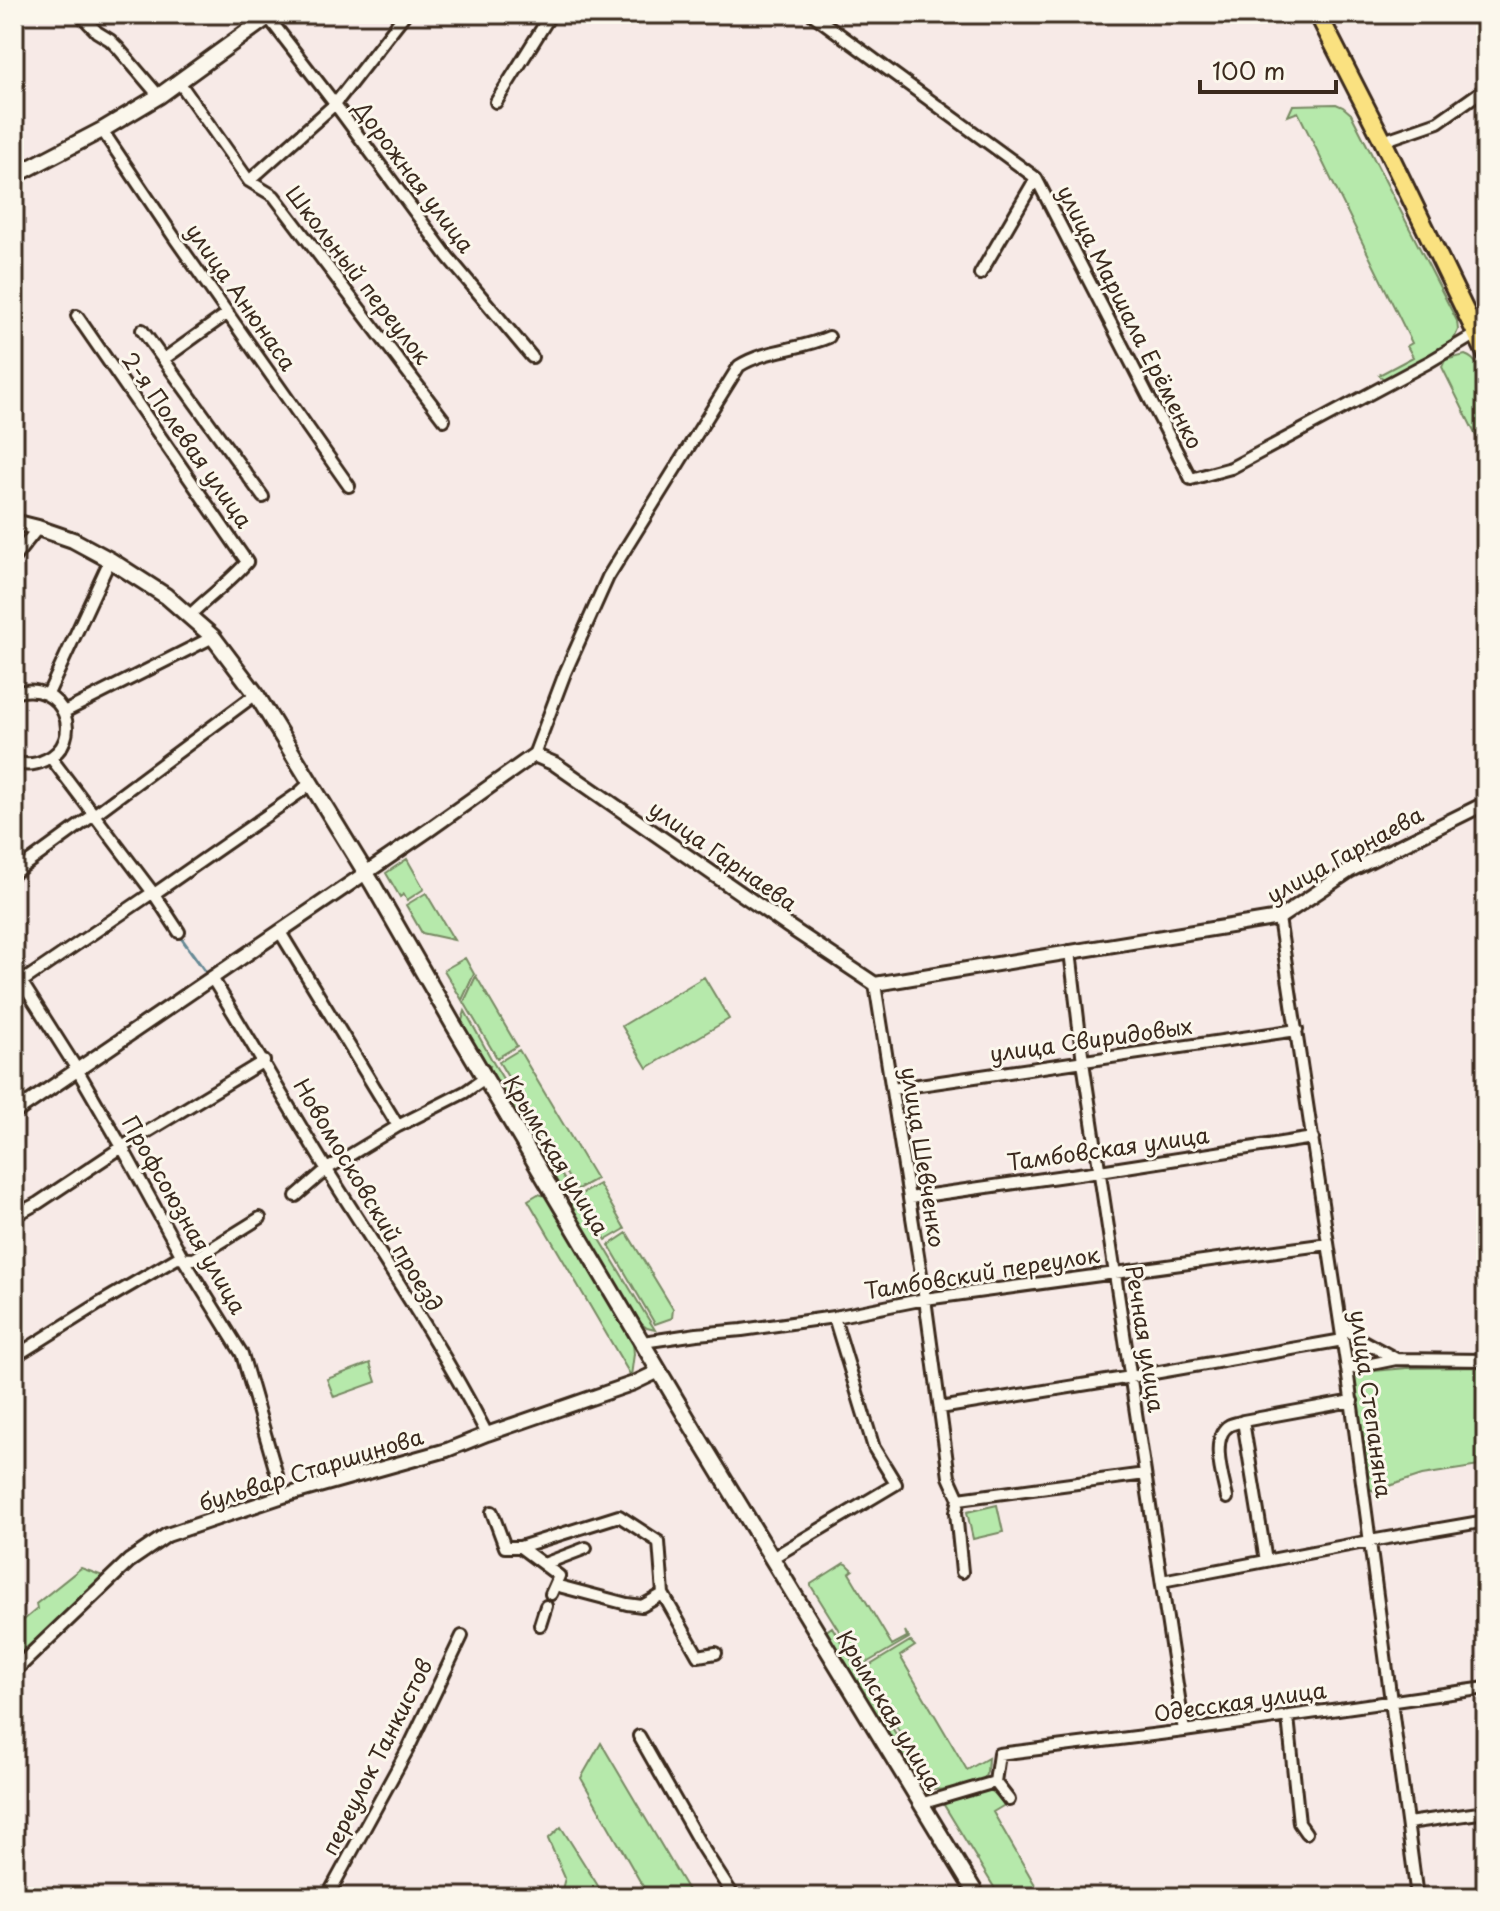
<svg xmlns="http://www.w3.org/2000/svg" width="1500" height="1911" viewBox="0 0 1500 1911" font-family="'Playpen Sans',sans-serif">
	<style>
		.green { fill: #b6e9ab; stroke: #788a64; stroke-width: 2 }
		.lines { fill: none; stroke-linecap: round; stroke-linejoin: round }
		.stream { stroke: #668995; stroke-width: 3 }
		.minor-casing { stroke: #3b2a1e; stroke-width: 16 }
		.tertiary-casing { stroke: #3b2a1e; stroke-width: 18 }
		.secondary-casing { stroke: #3b2a1e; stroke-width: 20 }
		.primary-casing { stroke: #3b2a1e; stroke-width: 22 }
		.minor { stroke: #fbf7ec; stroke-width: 10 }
		.tertiary { stroke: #fbf7ec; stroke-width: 12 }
		.secondary { stroke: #fbf7ec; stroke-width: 14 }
		.primary { stroke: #fae180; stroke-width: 16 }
		.labels { text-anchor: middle; stroke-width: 6; stroke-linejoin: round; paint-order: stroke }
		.street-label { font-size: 22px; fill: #3b2a1e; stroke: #fbf7ec }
	</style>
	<rect width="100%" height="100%" fill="#f7eae7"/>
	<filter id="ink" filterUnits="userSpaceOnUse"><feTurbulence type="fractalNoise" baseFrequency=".0125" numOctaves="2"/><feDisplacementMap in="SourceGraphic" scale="16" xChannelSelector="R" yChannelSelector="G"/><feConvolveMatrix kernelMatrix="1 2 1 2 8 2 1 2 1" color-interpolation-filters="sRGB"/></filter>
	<g filter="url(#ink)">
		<path class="green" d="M 1336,104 L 1343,107 L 1351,114 L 1457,321 L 1458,330 L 1454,339 L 1417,363 L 1385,380 L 1379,375 L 1413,357 L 1407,346 L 1412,343 L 1298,112 L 1288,116 L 1293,105 Z
			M 1465,355 C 1495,365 1486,430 1486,456 L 1442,367 L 1445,360 Z
			M 407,859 L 424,889 L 407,900 L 404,894 L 400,897 L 386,873 Z
			M 426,893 L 454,940 L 422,933 L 406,905 Z
			M 465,958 L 474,974 L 462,1000 L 444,970 Z
			M 476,976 L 517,1046 L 497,1058 L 464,1002 Z
			M 704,977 L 729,1019 L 647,1068 L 622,1026 Z
			M 465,1011 L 494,1064 L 572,1192 L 564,1194 L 560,1190 L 488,1071 L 490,1066 L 485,1065 L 461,1024 Z
			M 519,1050 L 596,1179 L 576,1190 L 499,1062 Z
			M 599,1184 L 625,1229 L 606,1240 L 579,1195 Z
			M 538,1194 L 546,1196 L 633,1343 L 634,1354 L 631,1376 L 528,1200 Z
			M 575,1198 L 655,1330 L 647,1328 L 639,1322 L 570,1208 L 571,1201 Z
			M 627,1233 L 673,1309 L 672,1318 L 655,1324 L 609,1245 Z
			M 370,1363 L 376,1382 L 334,1397 L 327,1379 Z
			M 1486,1367 L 1486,1465 L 1422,1475 L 1374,1491 L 1366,1487 L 1351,1383 L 1354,1378 L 1363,1372 L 1407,1368 Z
			M 997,1505 L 1003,1532 L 973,1539 L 967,1512 Z
			M 844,1563 L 847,1564 L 853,1570 L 849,1573 L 892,1645 L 907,1637 L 905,1631 L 909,1638 L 861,1666 L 811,1586 L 811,1584 Z
			M 81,1568 L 106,1577 L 14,1659 L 14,1628 L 37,1609 L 36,1604 Z
			M 832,1627 L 934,1798 L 926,1800 L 825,1632 Z
			M 910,1641 L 915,1646 L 900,1656 L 967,1770 L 988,1758 L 987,1772 L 983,1781 C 966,1787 952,1791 934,1789 L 863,1671 L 864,1669 Z
			M 601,1743 L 692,1897 L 649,1897 L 581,1778 Z
			M 986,1787 L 1008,1803 L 993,1812 L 1042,1897 L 1000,1897 L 941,1800 Z
			M 561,1827 L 605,1897 L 560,1897 L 565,1878 L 548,1839 Z"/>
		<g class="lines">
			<path class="stream" d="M 103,816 L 110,828
				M 179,935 L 205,971"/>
			<defs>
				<path id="minor" d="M 80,14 L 97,32 L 110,40 L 118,48 L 159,96
					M 812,14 L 1036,178 L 1191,479 L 1231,468 L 1429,362 L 1476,334
					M 268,17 L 335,104 L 448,257 L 532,357
					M 179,82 L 249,181 L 274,196 L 444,420
					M 496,102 L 551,14
					M 102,130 L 176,240 L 349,486
					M 1383,141 L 1438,122 L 1486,88
					M 249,181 L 335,104 L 405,14
					M 980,274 L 1036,178
					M 77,316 L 247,562 C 230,582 208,597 189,616
					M 142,330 L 263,497
					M 164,359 L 228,313
					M 14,558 L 38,528
					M 14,693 C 64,677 87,742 45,760 C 35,765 24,766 14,761
					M 48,694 L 110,560
					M 64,712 L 213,637
					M 534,755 L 565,673 L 608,577 L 739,366 C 766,349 800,350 829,337
					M 51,758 L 154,894 L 179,932
					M 14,873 L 95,814 L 256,694
					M 1279,918 L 1347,1369 L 1417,1897
					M 280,932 L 398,1126
					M 1070,951 L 1083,1062 L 1184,1731
					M 14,970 L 78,1071 L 122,1147 L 184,1260 L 242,1354 L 283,1496
					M 212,978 C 253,1044 291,1112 332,1178 C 385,1262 441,1345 487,1434
					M 875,984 L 925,1299 L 949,1477 L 959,1499 L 956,1512 L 962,1572
					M 14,987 L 149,895 L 154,894 L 299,793 L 311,782
					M 892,1089 L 1297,1030
					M 296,1196 L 327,1169 L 398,1126 L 465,1092 L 485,1078
					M 909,1198 L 1100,1171 L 1313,1138
					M 14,1216 L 38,1203 L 122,1147 L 264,1061
					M 1340,1322 L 1356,1337 L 1396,1359 L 1486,1360
					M 643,1342 L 697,1334 L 742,1330 L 834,1317 L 925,1299 L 1328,1244
					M 14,1357 L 100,1303 L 177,1258 L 194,1259 L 260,1218
					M 1347,1369 L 1396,1359
					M 940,1408 L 1131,1377 L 1343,1340
					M 1227,1498 C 1223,1479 1209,1436 1230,1425 C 1231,1424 1242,1422 1243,1421
					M 959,1499 L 1145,1474
					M 492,1512 L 505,1547 L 520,1547
					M 772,1558 L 896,1484 L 874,1448 L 834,1317
					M 1266,1561 L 1243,1421 L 1352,1401
					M 544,1564 L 586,1548
					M 1162,1581 L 1370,1541 L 1486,1521
					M 555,1585 L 627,1604 L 642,1606 L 663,1594
					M 551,1594 L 559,1576 L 520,1547 L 619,1516 L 659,1542 L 663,1594 L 698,1656 L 716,1653
					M 540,1625 L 546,1606
					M 1288,1717 L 1299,1823 L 1306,1833
					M 639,1736 L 702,1847 L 734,1897
					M 1009,1800 L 995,1782 L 999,1754 L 1184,1731 L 1486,1688
					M 920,1804 L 995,1782
					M 1408,1823 L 1486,1812
					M 327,1897 L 409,1747 L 462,1636"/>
				<path id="tertiary" d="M 14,1113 L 430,829 L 534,755 L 555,764 L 788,926 L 875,984 L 1279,918 L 1349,871 L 1486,803
					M 14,1671 L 129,1561 L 167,1535 L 283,1496 L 447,1450 L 487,1434 L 634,1383 L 659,1371"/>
				<path id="secondary" d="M 14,176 L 102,130 L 159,96 L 272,14
					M 14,522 L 38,528 L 73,540 L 110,560 L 166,596 L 213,637 L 256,694 L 372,883 L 453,1024 L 697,1435 L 978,1897"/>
				<path id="primary" d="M 1318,14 L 1383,141 L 1486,354"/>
			</defs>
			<use href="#minor" class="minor-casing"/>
			<use href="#tertiary" class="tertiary-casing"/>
			<use href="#secondary" class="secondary-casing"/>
			<use href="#primary" class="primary-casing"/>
			<use href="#minor" class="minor"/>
			<use href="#tertiary" class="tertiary"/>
			<use href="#secondary" class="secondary"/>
			<use href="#primary" class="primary"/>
		</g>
	</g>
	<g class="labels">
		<g class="street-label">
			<text transform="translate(414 177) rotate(53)" y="8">Дорожная улица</text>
			<text transform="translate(358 275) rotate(52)" y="8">Школьный переулок</text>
			<text transform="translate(241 297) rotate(55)" y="8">улица Анюнаса</text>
			<text transform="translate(1130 317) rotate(63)" y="8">улица Маршала Ерёменко</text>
			<text transform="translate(187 440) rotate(55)" y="8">2-я Полевая улица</text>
			<text transform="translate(1345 855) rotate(-29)" y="8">улица Гарнаева</text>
			<text transform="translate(723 856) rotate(35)" y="8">улица Гарнаева</text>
			<text transform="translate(1091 1040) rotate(-8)" y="8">улица Свиридовых</text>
			<text transform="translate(1108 1149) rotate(-8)" y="8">Тамбовская улица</text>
			<text transform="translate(556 1155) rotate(59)" y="8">Крымская улица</text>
			<text transform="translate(923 1157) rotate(81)" y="8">улица Шевченко</text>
			<text transform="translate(368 1195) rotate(59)" y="8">Новомосковский проезд</text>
			<text transform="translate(184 1215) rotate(60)" y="8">Профсоюзная улица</text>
			<text transform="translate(982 1273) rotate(-9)" y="8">Тамбовский переулок</text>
			<text transform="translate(1145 1339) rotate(81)" y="8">Речная улица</text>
			<text transform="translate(1371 1404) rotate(82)" y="8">улица Степаняна</text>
			<text transform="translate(311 1470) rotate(-17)" y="8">бульвар Старшинова</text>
			<text transform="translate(1240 1702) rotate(-8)" y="8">Одесская улица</text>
			<text transform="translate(889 1710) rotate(59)" y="8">Крымская улица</text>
			<text transform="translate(377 1757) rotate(-63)" y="8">переулок Танкистов</text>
		</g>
	</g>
	<rect width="1500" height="1911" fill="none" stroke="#fbf7ec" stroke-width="48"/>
	<rect x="24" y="24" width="1452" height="1863" fill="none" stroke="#3b2a1e" stroke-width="3" filter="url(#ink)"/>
	<path d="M1200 80v12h136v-12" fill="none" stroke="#3b2a1e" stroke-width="4"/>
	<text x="1212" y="80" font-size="24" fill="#3b2a1e" stroke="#fbf7ec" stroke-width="6" paint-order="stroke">100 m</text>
</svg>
